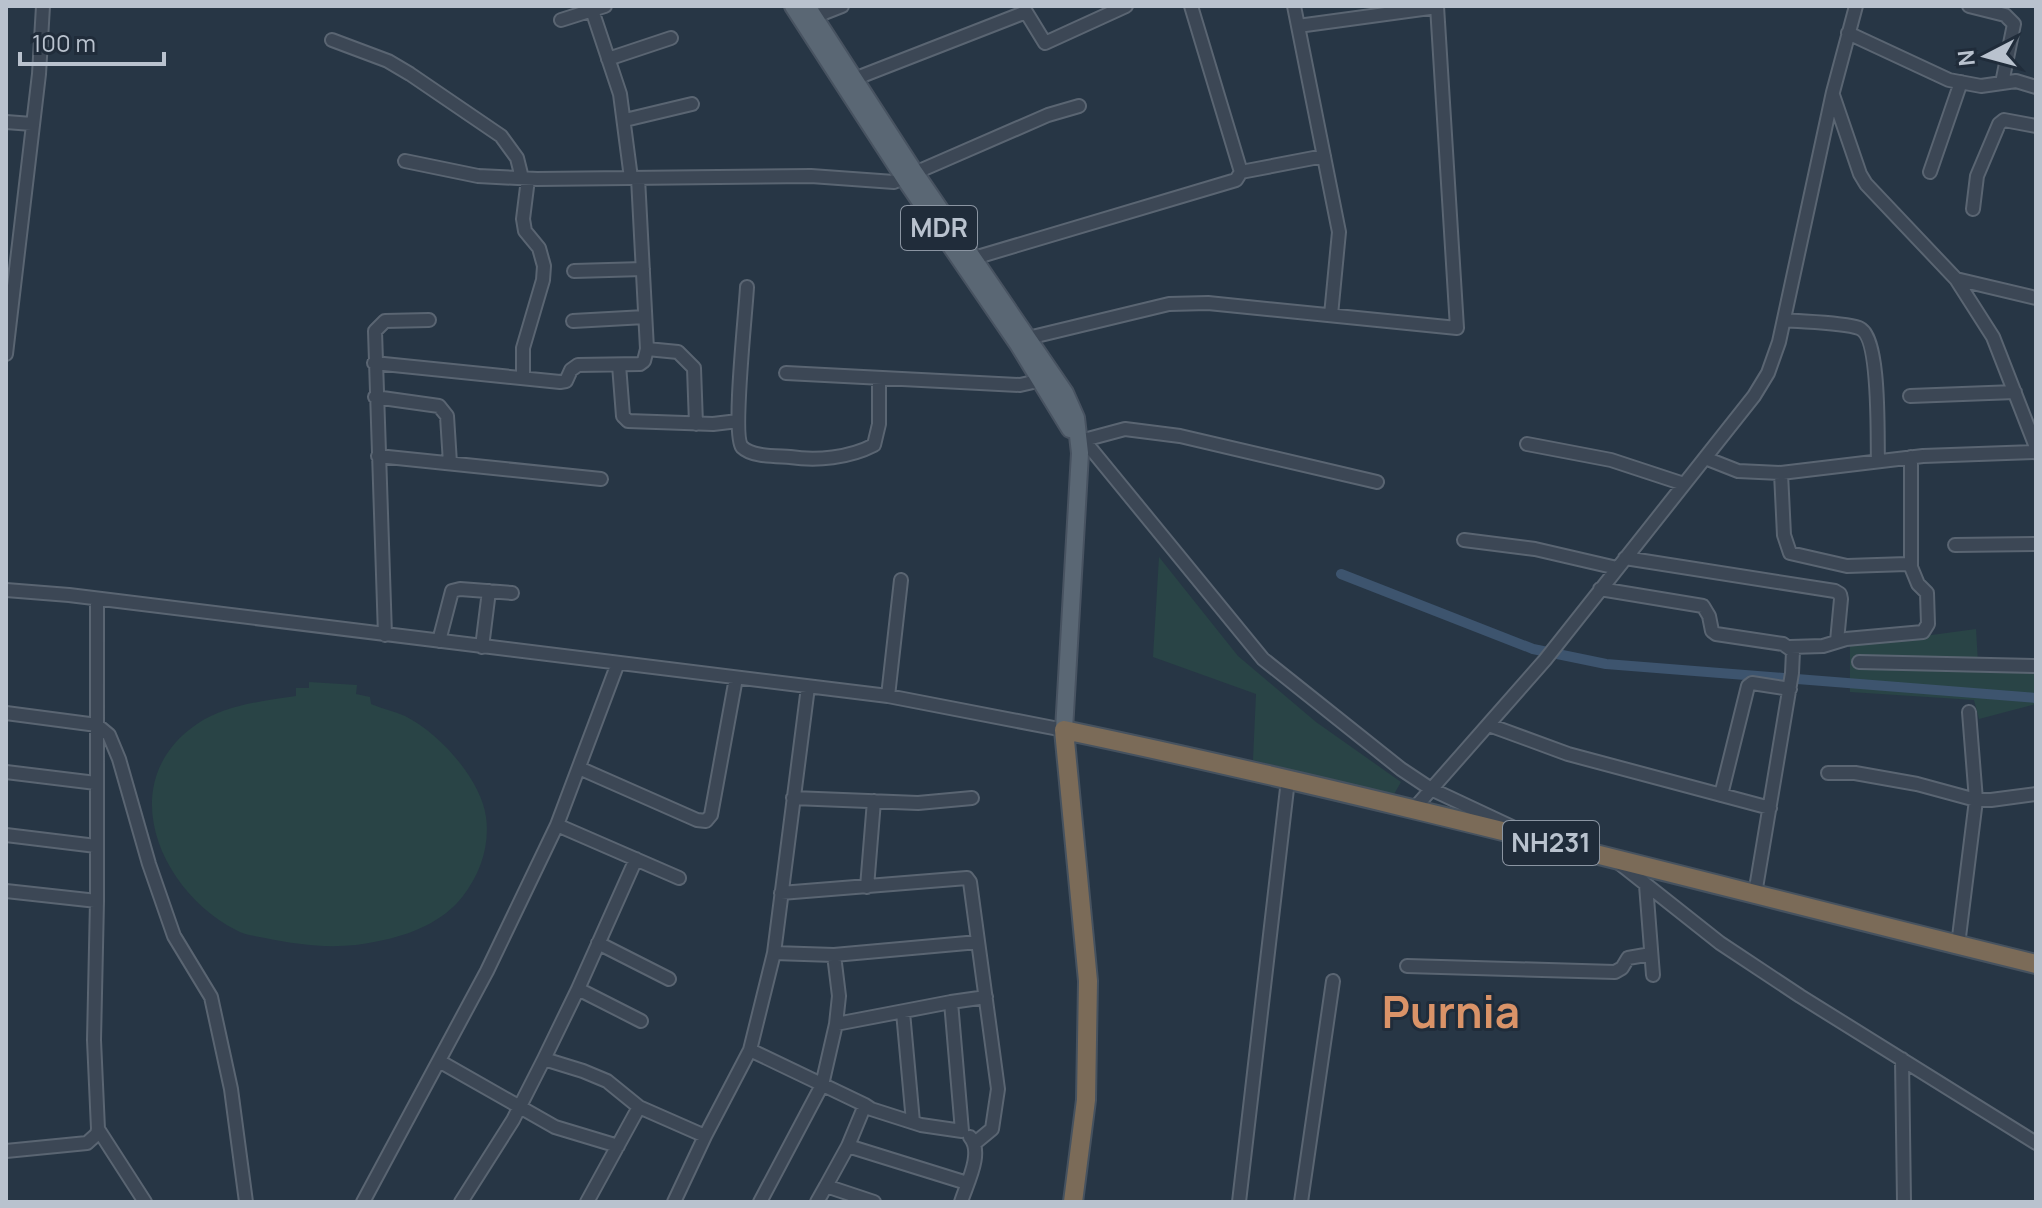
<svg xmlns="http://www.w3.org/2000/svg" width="2042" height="1208" viewBox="0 0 2042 1208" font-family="Manrope,sans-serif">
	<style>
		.green { fill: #294446 }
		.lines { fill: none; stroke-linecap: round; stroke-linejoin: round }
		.canal { stroke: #3d546e; stroke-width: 10 }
		.minor-casing { stroke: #5a6572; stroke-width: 16 }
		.major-casing { stroke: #485361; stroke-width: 20 }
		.highway-casing { stroke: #46525f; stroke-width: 22 }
		.minor { stroke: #3c4755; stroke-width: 12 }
		.major { stroke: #5a6774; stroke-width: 16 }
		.highway { stroke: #7b6b58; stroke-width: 18 }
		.labels { text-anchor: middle; stroke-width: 6; stroke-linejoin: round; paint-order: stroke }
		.shield { fill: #202c3a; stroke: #8b95a2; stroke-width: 2 }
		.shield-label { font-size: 26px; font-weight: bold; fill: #b9c2ce }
		.town-label { font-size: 44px; font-weight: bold; fill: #da9368; stroke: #202c3a }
	</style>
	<rect width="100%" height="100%" fill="#273645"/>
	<path class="green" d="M 1159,557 L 1238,656 L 1316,722 L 1401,782 L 1393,796 L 1253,760 L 1256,694 L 1153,657 Z
		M 1976,629 L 1978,663 L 2036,661 L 2036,704 L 1979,719 L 1974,700 L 1850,692 L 1850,646 Z
		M 309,682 L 357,685 L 356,694 L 370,697 L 371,704 C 382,709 394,711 405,716 C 439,733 481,779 486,817 C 490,846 480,874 463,896 C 443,922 410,935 379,941 C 340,950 304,946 265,938 C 256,936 244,935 236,930 C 160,891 112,782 197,724 C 225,705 263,701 296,696 L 296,688 L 309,688 Z"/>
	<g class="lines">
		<path class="canal" d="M 1341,574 L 1533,649 L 1606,664 L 2036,698"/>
		<defs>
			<path id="minor" d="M 1294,6 L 1339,232 L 1331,315
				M 1969,6 L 2005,15 L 2014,24 L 2002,83
				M 592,10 L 620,94 L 631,178
				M 814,17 L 842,6
				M 561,20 L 605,6
				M 1298,26 L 1437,7
				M 1848,33 L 1949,80 L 1981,86 L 2016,81 L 2036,87
				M 332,40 L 388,61 L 410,74 L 501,136 L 517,158 L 522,178
				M 608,59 L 671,38
				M 854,79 L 1026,12 L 1045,43 L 1126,6
				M 1833,95 L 1860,174 L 1866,184 L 1956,279 L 2036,298
				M 625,120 L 692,104
				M 6,122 L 32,124
				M 405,161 L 478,176 L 537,179 L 811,176 L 894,182 L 1048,115 L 1079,106
				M 1241,172 L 1324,156
				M 1930,172 L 1961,82
				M 1973,209 L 1977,176 L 1999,124 L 2004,120 L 2036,126
				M 974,258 L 1236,180 L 1241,172 L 1191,6
				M 574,271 L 643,269
				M 1956,279 L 1993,337 L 2036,447
				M 747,287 C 746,310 732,435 742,447 C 752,457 776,456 790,457 C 817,461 849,458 874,445 L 879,424 L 879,379
				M 1784,320 C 1804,322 1842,322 1859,328 C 1881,336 1877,438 1878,461
				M 573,321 L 645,317
				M 1028,338 L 1169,304 L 1208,303 L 1457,328 L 1437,6
				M 647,349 L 678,352 L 694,368 L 696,424
				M 6,354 L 39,74 L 43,6
				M 374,363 L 560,382 L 566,381 L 571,370 L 578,365 L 640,364 L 644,361 L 647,349 L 638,178
				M 619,365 L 623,416 L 628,421 L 713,424 L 738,421
				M 786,373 L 1020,385 L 1042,380
				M 523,378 L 523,348 L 543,280 L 544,266 L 539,248 L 525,231 L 523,219 L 528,179
				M 1910,396 L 2015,392
				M 375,397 L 439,406 L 447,416 L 450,463
				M 1078,433 L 1263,659 L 1401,769 L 1431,789 L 1512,827
				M 1084,440 L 1125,429 L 1180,436 L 1377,482
				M 1527,444 L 1611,460 L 1684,484
				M 378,456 L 601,479
				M 1705,458 L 1738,471 L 1781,473 L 1923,456 L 2036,452
				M 1781,473 L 1784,535 L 1790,553 L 1847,566 L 1907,564 L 1911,567 L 1918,584 L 1927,593 L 1928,624 L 1923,632 L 1846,639 L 1823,646 L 1790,647
				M 1464,540 L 1535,549 L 1617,568
				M 1955,545 L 2036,544
				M 1625,558 L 1835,591 L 1840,594 L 1841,599 L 1837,641
				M 1911,567 L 1911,457
				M 1600,589 L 1703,606 L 1709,616 L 1712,631 L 1716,634 L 1783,644 L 1793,651 L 1792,673 L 1755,894
				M 6,590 L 69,595 L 888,696 L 1064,730
				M 385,635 L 375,331 L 385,321 L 429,320
				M 439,641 L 452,591 L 460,589 L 512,593
				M 482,647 L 489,591
				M 1859,662 L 2036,666
				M 888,696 L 901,580
				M 6,713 L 97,725 L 109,735 L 119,759 L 149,864 L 174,936 L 211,997 L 231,1089 L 246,1202
				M 1489,725 L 1568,754 L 1770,808
				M 579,768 L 697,820 L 706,821 L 711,815 L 736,678
				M 6,772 L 96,783
				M 1828,773 L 1855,773 L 1917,784 L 1976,800 L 1991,800 L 2036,794
				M 1721,795 L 1748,686 L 1752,683 L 1790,689
				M 793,798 L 918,803 L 972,798
				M 1413,810 L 1545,660 L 1754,396 L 1768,373 L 1779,342 L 1833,92 L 1856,6
				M 557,825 L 679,878
				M 6,835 L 96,846
				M 1619,863 L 1720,943 L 1800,996 L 2036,1143
				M 1646,885 L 1653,975
				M 867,887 L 874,801
				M 6,891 L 97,901
				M 781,893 L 967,878 L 970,882 L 998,1089 L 992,1129 L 975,1143
				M 598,943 L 669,979
				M 1958,945 L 1976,800 L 1969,712
				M 774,953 L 834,955
				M 1407,966 L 1615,972 L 1622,968 L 1628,958 L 1651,954
				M 578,989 L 641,1021
				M 951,1002 L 986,997
				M 903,1012 L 913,1122
				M 836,1024 L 839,996 L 834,955 L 978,942
				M 750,1050 L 865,1105 L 871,1109 L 921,1125 L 962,1131 L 951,1002 L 836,1024 L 822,1085 L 760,1202
				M 544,1059 L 583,1071 L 607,1081 L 639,1107 L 705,1136
				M 1902,1059 L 1904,1202
				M 439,1061 L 555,1127 L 618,1146
				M 98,1129 L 145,1202
				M 848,1146 L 967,1183
				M 6,1151 L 87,1143 L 97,1134 L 98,1129 L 94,1040 L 97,901 L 97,599
				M 826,1186 L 848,1146 L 865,1105
				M 363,1202 L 487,971 L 557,825 L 618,663
				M 461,1202 L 513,1120 L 544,1059 L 578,989 L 636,859
				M 587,1202 L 639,1107
				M 674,1202 L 705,1136 L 750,1050 L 774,953 L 808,687
				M 817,1202 L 826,1186 L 874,1202
				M 961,1202 C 966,1185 984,1153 970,1137
				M 1239,1202 L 1288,780
				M 1301,1202 L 1333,981"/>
			<path id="major" d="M 793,6 L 905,179 L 1018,344 L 1070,429
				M 807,6 L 915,173 L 1065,393 L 1076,418 L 1080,453 L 1064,730"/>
			<path id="highway" d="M 1073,1202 L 1086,1100 L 1088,981 L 1064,730 C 1390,798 1712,885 2036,964"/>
		</defs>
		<use href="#minor" class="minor-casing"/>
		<use href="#major" class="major-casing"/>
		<use href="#highway" class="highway-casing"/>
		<use href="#minor" class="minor"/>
		<use href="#major" class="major"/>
		<use href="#highway" class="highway"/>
	</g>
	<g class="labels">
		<g class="shield">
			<rect x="901" y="206" width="76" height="44" rx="6"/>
			<rect x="1503" y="821" width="96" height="44" rx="6"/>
		</g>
		<g class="shield-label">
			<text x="939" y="237">MDR</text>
			<text x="1551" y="852">NH231</text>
		</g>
		<g class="town-label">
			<text x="1451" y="1028">Purnia</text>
		</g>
	</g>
	<rect width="2042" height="1208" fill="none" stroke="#b9c2ce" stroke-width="16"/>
	<g transform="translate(1986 56) rotate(264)" stroke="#202c3a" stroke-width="6" paint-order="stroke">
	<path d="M0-6L14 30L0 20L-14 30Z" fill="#b9c2ce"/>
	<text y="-12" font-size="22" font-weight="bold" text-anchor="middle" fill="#b9c2ce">N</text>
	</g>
	<path d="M20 52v12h144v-12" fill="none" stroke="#b9c2ce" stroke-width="4"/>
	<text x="32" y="52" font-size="24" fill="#b9c2ce" stroke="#202c3a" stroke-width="6" paint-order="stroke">100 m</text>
</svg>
